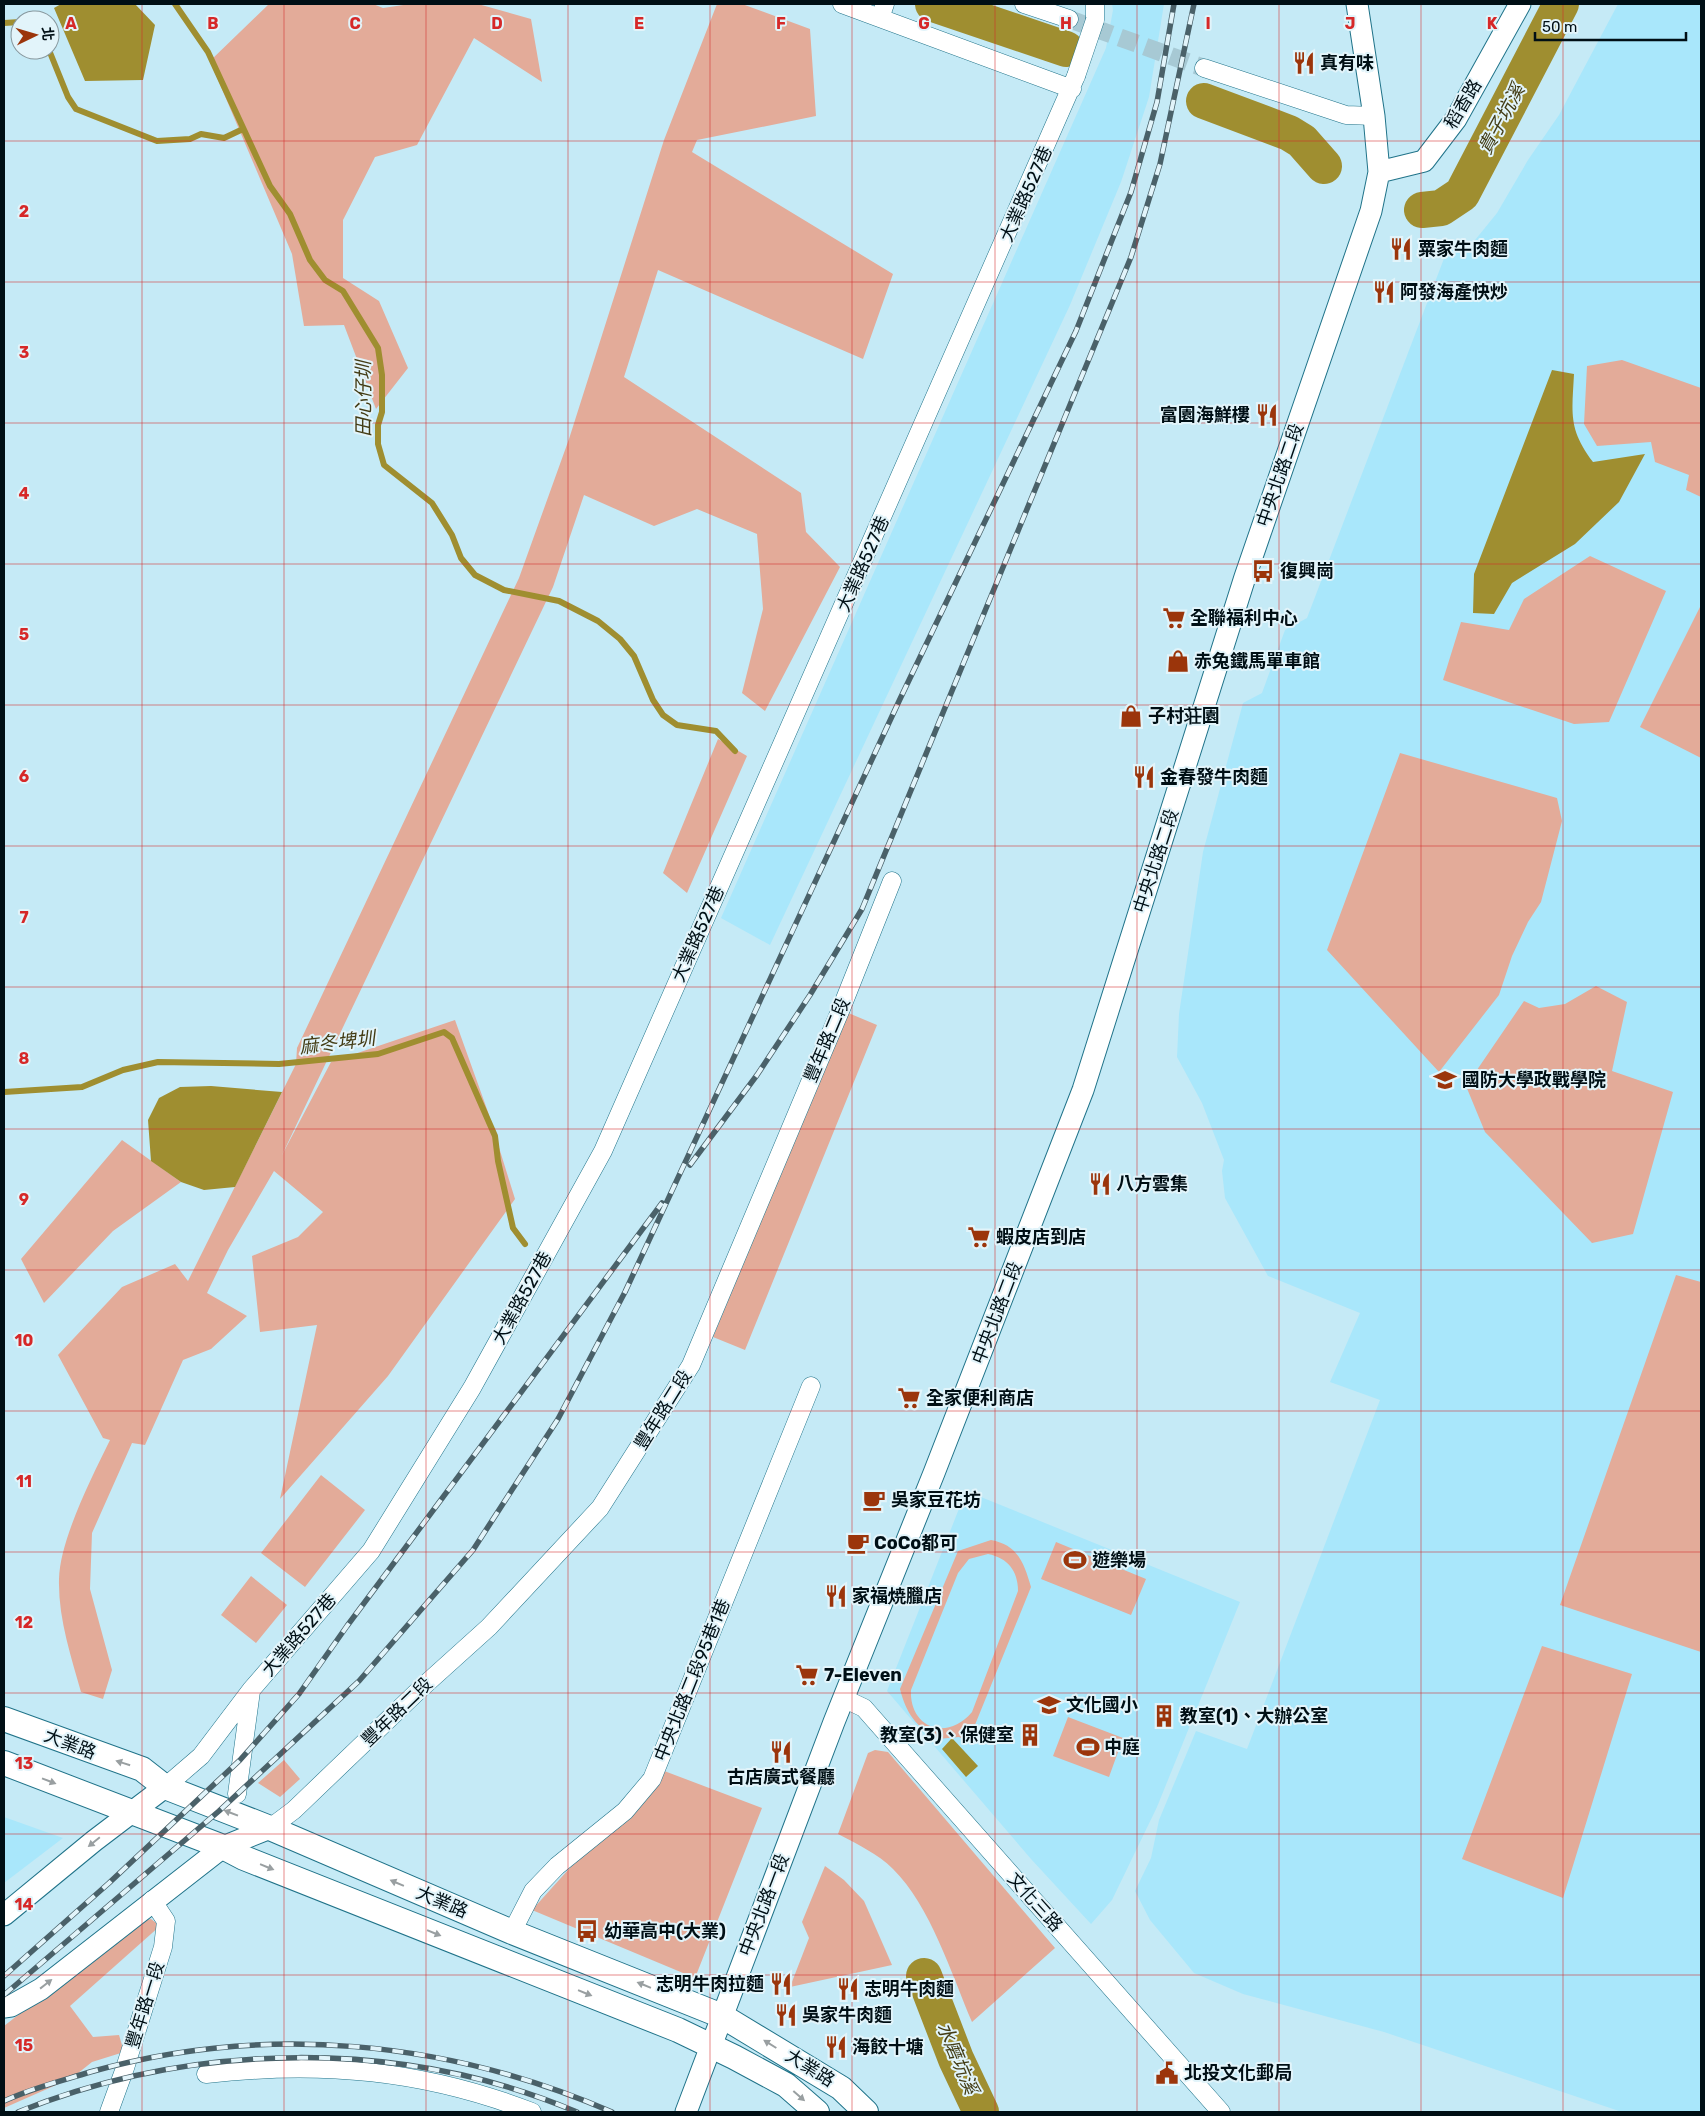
<svg xmlns="http://www.w3.org/2000/svg" width="1705" height="2116" viewBox="0 0 1705 2116" font-family="Rubik,'Noto Sans TC',sans-serif">
	<style>
		.built { fill: #a9e7fb }
		.green { fill: #e3ab99; fill-rule: evenodd }
		.water { fill: #9f8e30 }
		.lines { fill: none; stroke-linecap: round; stroke-linejoin: round }
		.stream { stroke: #9f8e30; stroke-width: 6 }
		.river { stroke: #9f8e30; stroke-width: 36 }
		.minor-tunnel { stroke: #a7c9d4; stroke-width: 18; stroke-dasharray: 18 9; stroke-linecap: butt }
		.minor-casing { stroke: #207389; stroke-width: 19 }
		.tertiary-casing { stroke: #207389; stroke-width: 23 }
		.secondary-casing { stroke: #207389; stroke-width: 26 }
		.minor { stroke: #fff; stroke-width: 18 }
		.tertiary { stroke: #fff; stroke-width: 21 }
		.secondary { stroke: #fff; stroke-width: 24 }
		.rail-casing { stroke: #4a6169; stroke-width: 5.5 }
		.rail { stroke: #e2f4fa; stroke-width: 4; stroke-dasharray: 11; stroke-linecap: butt }
		.minor-bridge-casing { stroke: #207389; stroke-width: 19; stroke-linecap: butt }
		.minor-bridge { stroke: #fff; stroke-width: 18 }
		.oneway { fill: #999fa1 }
		.grid { fill: none; stroke: #d62828; stroke-width: 1; stroke-opacity: 0.55 }
		.labels { text-anchor: middle; stroke-width: 4; stroke-linejoin: round; paint-order: stroke }
		.poi-label { font-size: 18px; font-weight: bold; fill: #000f15; stroke: #e2f4fa; text-anchor: start }
		.street-label { font-size: 18px; fill: #000f15; stroke: #e2f4fa }
		.water-label { font-size: 19px; font-style: italic; fill: #433c15; stroke: #e2f4fa }
		.grid-label { font-size: 16px; text-anchor: middle; font-weight: bold; fill: #d62828; stroke: #e2f4fa; stroke-width: 4; stroke-linejoin: round; paint-order: stroke }
	</style>
	<rect width="100%" height="100%" fill="#c5eaf6"/>
	<path class="built" d="M 1112,4 L 1164,4 L 1149,97 L 1121,182 L 1070,305 L 770,945 L 721,918 L 1106,48 L 1113,10 Z
		M 1618,4 L 1701,4 L 1701,2112 L 1622,2112 L 1384,2032 L 1243,1994 L 1194,1973 L 1150,1920 L 1135,1891 L 1151,1858 L 1159,1820 L 1196,1731 L 1247,1749 L 1380,1400 L 1330,1382 L 1360,1313 L 1268,1276 L 1225,1198 L 1222,1171 L 1224,1160 L 1202,1103 L 1177,1057 L 1179,1014 L 1203,852 L 1243,703 L 1262,693 L 1285,630 L 1307,618 L 1448,248 L 1471,245 L 1497,213 L 1528,160 L 1559,115 Z
		M 966,1491 L 1240,1602 L 1157,1807 L 1112,1900 L 1091,1924 L 1031,1859 L 887,1691 Z
		M 4,1817 L 63,1838 L 4,1883 Z"/>
	<path class="green" d="M 269,4 L 373,4 L 383,8 L 410,4 L 478,4 L 531,19 L 542,82 L 474,38 L 417,145 L 375,157 L 343,220 L 343,278 L 379,301 L 408,368 L 376,409 L 344,325 L 304,326 L 292,254 L 210,61 Z
		M 717,4 L 742,4 L 810,29 L 816,116 L 697,140 L 692,152 L 893,274 L 863,359 L 658,270 L 624,377 L 801,493 L 806,532 L 840,567 L 765,711 L 742,693 L 763,609 L 757,534 L 697,509 L 654,526 L 584,495 L 553,587 L 282,1155 L 331,1062 L 455,1020 L 488,1112 L 515,1199 L 388,1376 L 280,1499 L 317,1325 L 260,1332 L 252,1256 L 298,1237 L 323,1212 L 274,1171 L 228,1250 L 207,1293 L 247,1316 L 211,1349 L 183,1360 L 145,1445 L 132,1443 L 92,1533 L 90,1589 L 112,1670 L 103,1699 L 81,1692 C 71,1656 58,1618 59,1579 C 60,1539 92,1477 110,1440 L 103,1438 L 58,1355 L 122,1287 L 175,1264 L 188,1281 L 296,1064 L 297,1048 L 519,578 L 569,439 L 664,140 Z
		M 1622,360 L 1701,388 L 1701,497 L 1686,490 L 1689,475 L 1655,462 L 1651,442 L 1597,446 L 1584,424 L 1587,366 Z
		M 1590,556 L 1666,591 L 1609,722 L 1574,724 L 1443,680 L 1461,622 L 1509,630 L 1524,599 Z
		M 1701,605 L 1701,758 L 1640,727 Z
		M 718,739 L 747,756 L 687,893 L 663,873 Z
		M 1400,753 L 1557,798 L 1562,821 L 1541,902 L 1528,922 L 1512,956 L 1499,995 L 1439,1072 L 1327,950 Z
		M 1596,986 L 1627,1002 L 1612,1071 L 1673,1092 L 1633,1234 L 1592,1243 L 1485,1132 L 1466,1086 L 1524,1001 L 1539,1008 L 1565,1004 Z
		M 846,1012 L 877,1025 L 745,1350 L 713,1337 Z
		M 122,1140 L 181,1182 L 113,1231 L 44,1303 L 21,1259 Z
		M 1676,1275 L 1701,1282 L 1701,1652 L 1560,1605 Z
		M 321,1475 L 365,1510 L 305,1587 L 261,1553 Z
		M 991,1540 C 1018,1545 1024,1563 1031,1587 L 968,1742 L 959,1737 L 938,1739 C 916,1727 906,1713 900,1689 L 958,1551 ZM 988,1554 C 1008,1558 1018,1571 1018,1591 L 972,1712 C 947,1742 909,1728 911,1690 L 958,1573 L 969,1559 Z
		M 1056,1542 L 1146,1579 L 1131,1615 L 1041,1579 Z
		M 251,1576 L 287,1605 L 256,1643 L 221,1615 Z
		M 1542,1646 L 1632,1674 L 1563,1898 L 1462,1859 Z
		M 1068,1717 L 1123,1738 L 1109,1777 L 1053,1756 Z
		M 875,1750 L 888,1752 L 1055,1948 L 972,2022 C 952,1975 930,1905 893,1869 C 878,1854 857,1844 838,1834 L 868,1753 Z
		M 284,1760 L 300,1779 L 280,1797 L 258,1783 Z
		M 659,1769 L 762,1808 L 695,1978 L 532,1910 Z
		M 825,1866 L 844,1880 L 864,1901 L 892,1965 L 790,1987 L 809,1938 L 802,1922 Z
		M 151,1919 L 160,1926 L 70,2006 L 93,2037 L 119,2035 L 124,2052 L 92,2062 L 72,2078 L 4,2108 L 4,2026 L 137,1922 Z"/>
	<path class="water" d="M 61,4 L 135,4 L 155,25 L 143,80 L 85,81 L 54,8 Z
		M 1552,370 L 1574,374 C 1572,413 1568,429 1593,462 L 1645,454 L 1619,502 L 1575,544 L 1512,583 L 1494,614 L 1473,613 L 1474,574 Z
		M 211,1086 L 282,1092 L 235,1187 L 204,1190 L 181,1182 L 151,1161 L 148,1120 L 159,1098 L 180,1087 Z
		M 952,1738 L 978,1766 L 966,1777 L 942,1749 Z"/>
	<g class="lines">
		<path class="stream" d="M 175,4 L 208,52 L 270,186 L 290,214 L 310,260 L 325,280 L 343,291 L 378,348 L 382,375 L 382,412 L 378,425 L 378,444 L 384,465 L 432,503 L 452,535 L 461,558 L 475,575 L 504,590 L 559,601 L 598,621 L 620,639 L 634,656 L 653,700 L 663,715 L 677,725 L 716,731 L 735,751
			M 954,11 L 955,4
			M 4,23 L 20,22
			M 49,50 L 68,97 L 76,109 L 157,141 L 190,139 L 201,134 L 224,138 L 243,129
			M 4,1092 L 82,1087 L 123,1070 L 158,1062 L 279,1064 L 378,1054 L 444,1032 L 452,1038 L 495,1136 L 498,1161 L 513,1228 L 525,1244"/>
		<path class="river" d="M 933,4 L 1066,49
			M 1204,101 L 1289,133 L 1302,141 L 1324,166
			M 1422,210 L 1441,208 L 1462,194 L 1561,4
			M 924,1976 L 956,2059 L 981,2112"/>
		<path class="minor-tunnel" d="M 1069,19 L 1204,68"/>
		<defs>
			<path id="minor" d="M 842,4 L 1072,89
				M 1024,4 L 1069,19
				M 1095,4 L 1095,20
				M 880,18 L 885,4
				M 1204,68 L 1346,115 L 1374,116
				M 843,1698 L 864,1708 L 871,1716 L 1221,2112
				M 165,1787 L 201,1756 L 251,1690 L 371,1551 L 472,1388 L 603,1151 L 1076,76
				M 237,1794 L 251,1691
				M 270,1828 L 294,1810 L 418,1691 L 489,1627 L 600,1508 L 691,1365 L 843,1004 L 892,881
				M 512,1932 L 533,1891 L 557,1866 L 625,1811 L 652,1779 L 811,1386
				M 206,2074 C 321,2061 424,2070 532,2112
				M 109,2112 L 125,2068 L 163,1947 L 166,1921 L 152,1900"/>
			<path id="tertiary" d="M 1379,172 L 1424,161 L 1456,119 L 1520,4
				M 4,1915 L 94,1841 L 165,1787
				M 4,2007 L 11,2006 L 41,1989 L 223,1847 L 270,1828
				M 686,2112 L 834,1722 L 934,1473 L 1083,1090 L 1245,577 L 1371,211 L 1379,172 L 1374,116 L 1357,4"/>
			<path id="secondary" d="M 4,1719 L 142,1769 L 165,1787 L 270,1828 L 512,1932 L 722,2016 L 841,2088 L 866,2112
				M 4,1763 L 223,1847 L 244,1858 L 678,2030 L 734,2057 L 786,2085 L 817,2112"/>
		</defs>
		<use href="#minor" class="minor-casing"/>
		<use href="#tertiary" class="tertiary-casing"/>
		<use href="#secondary" class="secondary-casing"/>
		<use href="#minor" class="minor"/>
		<use href="#tertiary" class="tertiary"/>
		<use href="#secondary" class="secondary"/>
		<defs>
			<path id="rail" d="M 690,1165 L 757,1075 L 810,995 L 862,909 L 1131,257 L 1160,164 L 1194,4
				M 4,1976 L 109,1883 L 240,1760 L 299,1694 L 347,1626 L 662,1203
				M 4,1995 L 219,1811 L 359,1681 L 473,1550 L 558,1419 L 625,1292 L 900,699 L 1076,331 L 1131,192 L 1157,102 L 1174,4
				M 4,2101 C 32,2088 61,2081 90,2072 C 264,2023 447,2040 612,2112
				M 18,2112 C 193,2041 403,2038 577,2112"/>
		</defs>
		<use href="#rail" class="rail-casing"/>
		<use href="#rail" class="rail"/>
		<defs>
			<path id="minor-bridge" d="M 1076,76 L 1095,20"/>
		</defs>
		<use href="#minor-bridge" class="minor-bridge-casing"/>
		<use href="#minor-bridge" class="minor-bridge"/>
	</g>
	<defs><path id="oneway-solid" d="M-6-.8H1V-3.2L6.5 0L1 3.2V.8H-6Z" transform="scale(1.25)"/></defs>
	<g class="oneway">
		<use href="#oneway-solid" transform="translate(123 1763) rotate(-162)"/>
		<use href="#oneway-solid" transform="translate(49 1781) rotate(21)"/>
		<use href="#oneway-solid" transform="translate(231 1813) rotate(-159)"/>
		<use href="#oneway-solid" transform="translate(94 1842) rotate(141)"/>
		<use href="#oneway-solid" transform="translate(267 1867) rotate(22)"/>
		<use href="#oneway-solid" transform="translate(397 1883) rotate(-157)"/>
		<use href="#oneway-solid" transform="translate(434 1933) rotate(22)"/>
		<use href="#oneway-solid" transform="translate(46 1984) rotate(-38)"/>
		<use href="#oneway-solid" transform="translate(644 1985) rotate(-158)"/>
		<use href="#oneway-solid" transform="translate(585 1993) rotate(22)"/>
		<use href="#oneway-solid" transform="translate(770 2044) rotate(-148)"/>
		<use href="#oneway-solid" transform="translate(799 2096) rotate(41)"/>
	</g>
	<path class="grid" d="M 142,4 L 142,2112M 284,4 L 284,2112M 426,4 L 426,2112M 568,4 L 568,2112M 710,4 L 710,2112M 852,4 L 852,2112M 995,4 L 995,2112M 1137,4 L 1137,2112M 1279,4 L 1279,2112M 1421,4 L 1421,2112M 1563,4 L 1563,2112M 4,141 L 1701,141M 4,282 L 1701,282M 4,423 L 1701,423M 4,564 L 1701,564M 4,705 L 1701,705M 4,846 L 1701,846M 4,987 L 1701,987M 4,1129 L 1701,1129M 4,1270 L 1701,1270M 4,1411 L 1701,1411M 4,1552 L 1701,1552M 4,1693 L 1701,1693M 4,1834 L 1701,1834M 4,1975 L 1701,1975"/>
	<defs>
		<symbol id="restaurant-bare" viewBox="-9 -9 18 18"><path d="M-5-6h1v4h1v-4h1v4h1v-4h1v5L-1.5 .5V6h-2V.5L-5-1ZM5-6V6H3V1.5H1.5Q1.5-4 5-6Z" fill="#9b350b" stroke="#e2f4fa" stroke-width="2.5" paint-order="stroke"/></symbol>
		<symbol id="bus-bare" viewBox="-9 -9 18 18"><path d="M-5-6H5V4H4V6H2V4H-2V6H-4V4H-5ZM-3.5-4V0h7V-4ZM-3.5 1.2v1.5H-2V1.2ZM2 1.2v1.5H3.5V1.2Z" fill="#9b350b" stroke="#e2f4fa" stroke-width="2.5" paint-order="stroke"/></symbol>
		<symbol id="supermarket-bare" viewBox="-9 -9 18 18"><path d="M-6-5.5h2.5l.6 2H6L4.5 2H-2.5L-4.4-4H-6ZM-1.5 3.2a1.3 1.3 0 1 0 .1 0ZM3 3.2a1.3 1.3 0 1 0 .1 0Z" fill="#9b350b" stroke="#e2f4fa" stroke-width="2.5" paint-order="stroke"/></symbol>
		<symbol id="shop-bare" viewBox="-9 -9 18 18"><path d="M-5-2.5h2.3a2.7 3.5 0 0 1 5.4 0H5L5.5 6h-11ZM-1.5-2.5h3a1.5 2.3 0 0 0-3 0Z" fill="#9b350b" stroke="#e2f4fa" stroke-width="2.5" paint-order="stroke"/></symbol>
		<symbol id="university-bare" viewBox="-9 -9 18 18"><path d="M0-5L7-2L0 1L-7-2ZM-4 1L0 2.5L4 1V4Q0 6-4 4Z" fill="#9b350b" stroke="#e2f4fa" stroke-width="2.5" paint-order="stroke"/></symbol>
		<symbol id="cafe-bare" viewBox="-9 -9 18 18"><path d="M-5.5-4.5H6V0H3Q3 3.5 0 3.5H-2.5Q-5.5 3.5-5.5 0ZM3-3.2v2h1.7v-2ZM-6 4.5H4V6H-6Z" fill="#9b350b" stroke="#e2f4fa" stroke-width="2.5" paint-order="stroke"/></symbol>
		<symbol id="stadium-bare" viewBox="-9 -9 18 18"><path d="M0-5a6.5 5 0 1 0 0 10a6.5 5 0 1 0 0-10ZM-3.5-1.8h7v3.6h-7Z" fill="#9b350b" stroke="#e2f4fa" stroke-width="2.5" paint-order="stroke"/></symbol>
		<symbol id="school-bare" viewBox="-9 -9 18 18"><path d="M0-5L7-2L0 1L-7-2ZM-4 1L0 2.5L4 1V4Q0 6-4 4Z" fill="#9b350b" stroke="#e2f4fa" stroke-width="2.5" paint-order="stroke"/></symbol>
		<symbol id="building-bare" viewBox="-9 -9 18 18"><path d="M-4-6H4V6H1V3H-1V6H-4ZM-2.5-4.3h1.7v1.8h-1.7ZM.8-4.3h1.7v1.8H.8ZM-2.5-1h1.7V.8h-1.7ZM.8-1h1.7V.8H.8Z" fill="#9b350b" stroke="#e2f4fa" stroke-width="2.5" paint-order="stroke"/></symbol>
		<symbol id="civic-bare" viewBox="-9 -9 18 18"><path d="M-.6-6.5H3V-4.5H.6V-3L4-1V1h2V6H-6V1h2V-1L-.6-3ZM-1.2 2.5V6h2.4V2.5Z" fill="#9b350b" stroke="#e2f4fa" stroke-width="2.5" paint-order="stroke"/></symbol>
	</defs>
	<g fill-rule="evenodd">
		<use href="#restaurant-bare" x="1288" y="47" width="32" height="32"/>
		<use href="#restaurant-bare" x="1385" y="233" width="32" height="32"/>
		<use href="#restaurant-bare" x="1368" y="276" width="32" height="32"/>
		<use href="#restaurant-bare" x="1251" y="399" width="32" height="32"/>
		<use href="#bus-bare" x="1247" y="555" width="32" height="32"/>
		<use href="#supermarket-bare" x="1158" y="602" width="32" height="32"/>
		<use href="#shop-bare" x="1162" y="645" width="32" height="32"/>
		<use href="#shop-bare" x="1115" y="700" width="32" height="32"/>
		<use href="#restaurant-bare" x="1128" y="761" width="32" height="32"/>
		<use href="#university-bare" x="1429" y="1064" width="32" height="32"/>
		<use href="#restaurant-bare" x="1084" y="1168" width="32" height="32"/>
		<use href="#supermarket-bare" x="963" y="1221" width="32" height="32"/>
		<use href="#supermarket-bare" x="893" y="1382" width="32" height="32"/>
		<use href="#cafe-bare" x="858" y="1484" width="32" height="32"/>
		<use href="#cafe-bare" x="842" y="1527" width="32" height="32"/>
		<use href="#stadium-bare" x="1059" y="1544" width="32" height="32"/>
		<use href="#restaurant-bare" x="820" y="1580" width="32" height="32"/>
		<use href="#supermarket-bare" x="791" y="1659" width="32" height="32"/>
		<use href="#school-bare" x="1033" y="1689" width="32" height="32"/>
		<use href="#building-bare" x="1148" y="1700" width="32" height="32"/>
		<use href="#building-bare" x="1014" y="1719" width="32" height="32"/>
		<use href="#stadium-bare" x="1072" y="1731" width="32" height="32"/>
		<use href="#restaurant-bare" x="765" y="1736" width="32" height="32"/>
		<use href="#bus-bare" x="571" y="1915" width="32" height="32"/>
		<use href="#restaurant-bare" x="765" y="1968" width="32" height="32"/>
		<use href="#restaurant-bare" x="832" y="1973" width="32" height="32"/>
		<use href="#restaurant-bare" x="770" y="1999" width="32" height="32"/>
		<use href="#restaurant-bare" x="820" y="2031" width="32" height="32"/>
		<use href="#civic-bare" x="1151" y="2057" width="32" height="32"/>
	</g>
	<g class="labels">
		<g class="poi-label">
			<text x="1320" y="69">真有味</text>
			<text x="1418" y="255">粟家牛肉麵</text>
			<text x="1400" y="298">阿發海產快炒</text>
			<text x="1250" y="421" text-anchor="end">富園海鮮樓</text>
			<text x="1280" y="577">復興崗</text>
			<text x="1190" y="624">全聯福利中心</text>
			<text x="1194" y="667">赤兔鐵馬單車館</text>
			<text x="1148" y="722">子村荘園</text>
			<text x="1160" y="783">金春發牛肉麵</text>
			<text x="1462" y="1086">國防大學政戰學院</text>
			<text x="1116" y="1190">八方雲集</text>
			<text x="996" y="1243">蝦皮店到店</text>
			<text x="926" y="1404">全家便利商店</text>
			<text x="891" y="1506">吳家豆花坊</text>
			<text x="874" y="1549">CoCo都可</text>
			<text x="1092" y="1566">遊樂場</text>
			<text x="852" y="1602">家福焼臘店</text>
			<text x="824" y="1681">7-Eleven</text>
			<text x="1066" y="1711">文化國小</text>
			<text x="1180" y="1722">教室(1)、大辦公室</text>
			<text x="1014" y="1741" text-anchor="end">教室(3)、保健室</text>
			<text x="1104" y="1753">中庭</text>
			<text x="781" y="1783" text-anchor="middle">古店廣式餐廳</text>
			<text x="604" y="1937">幼華高中(大業)</text>
			<text x="764" y="1990" text-anchor="end">志明牛肉拉麵</text>
			<text x="864" y="1995">志明牛肉麵</text>
			<text x="802" y="2021">吳家牛肉麵</text>
			<text x="852" y="2053">海餃十塘</text>
			<text x="1184" y="2079">北投文化郵局</text>
		</g>
		<g class="street-label">
			<text transform="translate(1463 104) rotate(-59)" y="6">稻香路</text>
			<text transform="translate(1026 194) rotate(-66)" y="6">大業路527巷</text>
			<text transform="translate(1280 475) rotate(-71)" y="6">中央北路二段</text>
			<text transform="translate(863 564) rotate(-66)" y="6">大業路527巷</text>
			<text transform="translate(1156 861) rotate(-72)" y="6">中央北路二段</text>
			<text transform="translate(698 934) rotate(-66)" y="6">大業路527巷</text>
			<text transform="translate(827 1040) rotate(-67)" y="6">豐年路二段</text>
			<text transform="translate(522 1298) rotate(-61)" y="6">大業路527巷</text>
			<text transform="translate(997 1313) rotate(-69)" y="6">中央北路二段</text>
			<text transform="translate(663 1410) rotate(-58)" y="6">豐年路二段</text>
			<text transform="translate(299 1635) rotate(-49)" y="6">大業路527巷</text>
			<text transform="translate(692 1680) rotate(-68)" y="6">中央北路二段95巷1巷</text>
			<text transform="translate(397 1712) rotate(-44)" y="6">豐年路二段</text>
			<text transform="translate(70 1744) rotate(21)" y="6">大業路</text>
			<text transform="translate(442 1902) rotate(23)" y="6">大業路</text>
			<text transform="translate(1035 1902) rotate(48)" y="6">文化三路</text>
			<text transform="translate(764 1905) rotate(-69)" y="6">中央北路一段</text>
			<text transform="translate(145 2005) rotate(-73)" y="6">豐年路一段</text>
			<text transform="translate(810 2068) rotate(32)" y="6">大業路</text>
		</g>
		<g class="water-label">
			<text transform="translate(1501 119) rotate(-62)" y="7">貴子坑溪</text>
			<text transform="translate(363 399) rotate(-90)" y="7">田心仔圳</text>
			<text transform="translate(337 1042) rotate(-7)" y="7">麻冬埤圳</text>
			<text transform="translate(958 2058) rotate(67)" y="7">水磨坑溪</text>
		</g>
	</g>
	<g class="grid-label">
		<text x="71" y="29">A</text>
		<text x="213" y="29">B</text>
		<text x="355" y="29">C</text>
		<text x="497" y="29">D</text>
		<text x="639" y="29">E</text>
		<text x="781" y="29">F</text>
		<text x="924" y="29">G</text>
		<text x="1066" y="29">H</text>
		<text x="1208" y="29">I</text>
		<text x="1350" y="29">J</text>
		<text x="1492" y="29">K</text>
		<text x="24" y="217">2</text>
		<text x="24" y="358">3</text>
		<text x="24" y="499">4</text>
		<text x="24" y="640">5</text>
		<text x="24" y="782">6</text>
		<text x="24" y="923">7</text>
		<text x="24" y="1064">8</text>
		<text x="24" y="1205">9</text>
		<text x="24" y="1346">10</text>
		<text x="24" y="1487">11</text>
		<text x="24" y="1628">12</text>
		<text x="24" y="1769">13</text>
		<text x="24" y="1910">14</text>
		<text x="24" y="2051">15</text>
	</g>
	<rect width="1705" height="2116" fill="none" stroke="#000f15" stroke-width="10"/>
	<g transform="translate(35 35) rotate(85)"><circle r="24" fill="#e2f4fa" stroke="#88989e"/>
	<path d="M0-4L9 19L0 12L-9 19Z" fill="#9b350b"/>
	<text y="-8" font-size="14" font-weight="bold" text-anchor="middle" fill="#000f15">北</text>
	</g>
	<path d="M1535 32v8h151v-8" fill="none" stroke="#000f15" stroke-width="2.5"/>
	<text x="1542" y="32" font-size="15" fill="#000f15" stroke="#e2f4fa" stroke-width="4" paint-order="stroke">50 m</text>
</svg>
